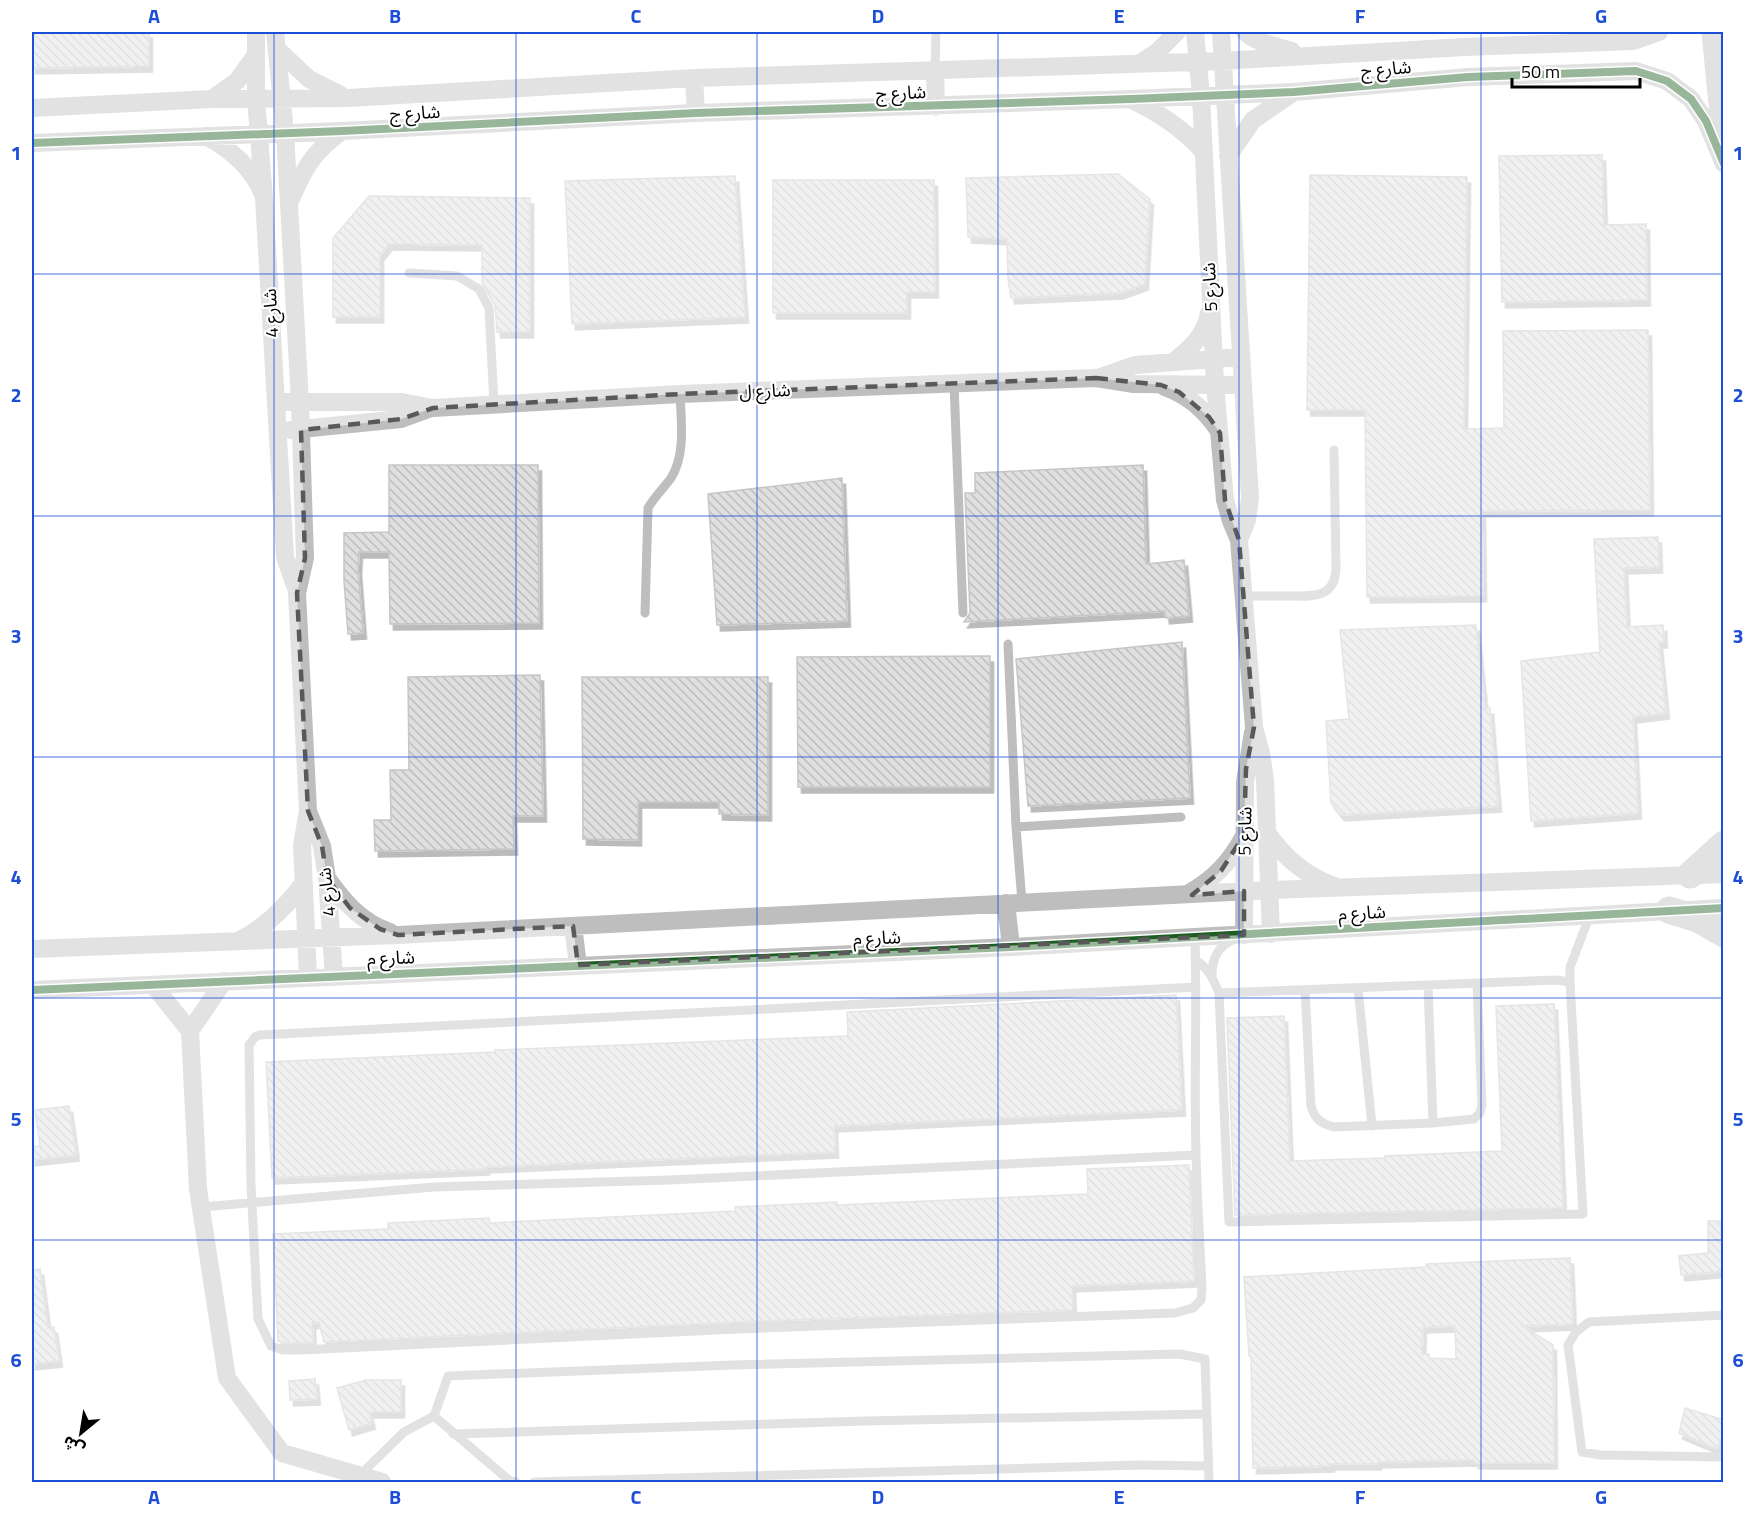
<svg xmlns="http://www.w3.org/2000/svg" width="1755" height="1514" viewBox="0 0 1755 1514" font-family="'Titillium Web','Noto Sans Arabic',sans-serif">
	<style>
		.building { fill: url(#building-back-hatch); stroke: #c6c6c6; stroke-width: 1.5; fill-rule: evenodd; filter: url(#shadow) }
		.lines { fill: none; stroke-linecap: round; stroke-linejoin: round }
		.service { stroke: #bebebe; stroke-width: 9 }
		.minor { stroke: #bebebe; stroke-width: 18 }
		.primary { stroke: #bebebe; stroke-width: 27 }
		.cycleway-casing { stroke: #fff; stroke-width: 11 }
		.cycleway { stroke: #1b5e20; stroke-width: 8 }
		.marked { fill: none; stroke: #595959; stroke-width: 4.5; stroke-dasharray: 12 8; stroke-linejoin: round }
		.grid { fill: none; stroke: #1d4ed8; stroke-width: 1.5; stroke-opacity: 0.55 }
		.labels { text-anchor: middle; stroke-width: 4.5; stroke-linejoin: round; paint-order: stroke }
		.street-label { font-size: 18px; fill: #000; stroke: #fff }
		.neatline { fill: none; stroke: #1d4ed8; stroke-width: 2 }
		.grid-label { font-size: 20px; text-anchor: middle; font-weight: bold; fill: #1d4ed8 }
	</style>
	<defs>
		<pattern id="building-back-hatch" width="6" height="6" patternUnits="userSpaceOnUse" patternTransform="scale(1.5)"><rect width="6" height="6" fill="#dfdfdf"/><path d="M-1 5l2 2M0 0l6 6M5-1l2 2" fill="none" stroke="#bebebe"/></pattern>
		<filter id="shadow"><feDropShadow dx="3.5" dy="6" stdDeviation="0" flood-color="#0004"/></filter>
	</defs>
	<rect width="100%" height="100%" fill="#fff"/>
	<path class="building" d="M 32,32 L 149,32 L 149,66 L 32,68 Z
		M 1602,155 L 1604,225 L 1646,224 L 1647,300 L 1502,302 L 1499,156 Z
		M 1118,174 L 1150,199 L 1145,284 L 1120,293 L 1011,298 L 1008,279 L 1007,239 L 968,237 L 966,178 Z
		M 1310,175 L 1467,177 L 1464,429 L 1504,428 L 1503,331 L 1648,330 L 1650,510 L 1482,511 L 1483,596 L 1367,597 L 1365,410 L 1307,410 Z
		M 735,176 L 745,317 L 572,324 L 565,181 Z
		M 773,180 L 934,180 L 935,292 L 907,292 L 907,313 L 773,313 Z
		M 369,196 L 530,198 L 530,332 L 497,332 L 495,305 L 482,283 L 482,245 L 389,244 L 380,255 L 380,317 L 333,317 L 333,238 Z
		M 389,465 L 538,465 L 539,623 L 390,624 L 389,552 L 359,552 L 358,569 L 363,633 L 348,634 L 344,580 L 344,533 L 389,532 Z
		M 1143,465 L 1146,564 L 1184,560 L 1189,616 L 1166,618 L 1165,611 L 964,622 L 970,613 L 965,493 L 975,493 L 975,473 Z
		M 842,478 L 847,621 L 717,625 L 708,494 Z
		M 1658,537 L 1659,567 L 1624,568 L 1627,627 L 1663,625 L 1664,642 L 1659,642 L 1666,713 L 1633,717 L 1638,813 L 1531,821 L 1521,661 L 1600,652 L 1594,539 Z
		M 1476,625 L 1485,709 L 1490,708 L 1498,806 L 1341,815 L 1331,803 L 1326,721 L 1349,719 L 1340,630 Z
		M 1182,642 L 1190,798 L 1028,806 L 1016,659 Z
		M 990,656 L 990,787 L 798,787 L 797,657 Z
		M 540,675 L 543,816 L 513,816 L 514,849 L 375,851 L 374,820 L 391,820 L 390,770 L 409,770 L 408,677 Z
		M 582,677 L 768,677 L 768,815 L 719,814 L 719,802 L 638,802 L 638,840 L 583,839 Z
		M 1176,995 L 1182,1110 L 834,1126 L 835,1152 L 486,1167 L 486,1169 L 272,1178 L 266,1062 L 495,1052 L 495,1050 L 848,1036 L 847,1012 Z
		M 1554,1004 L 1563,1208 L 1235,1215 L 1227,1018 L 1284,1016 L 1290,1161 L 1385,1158 L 1385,1156 L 1502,1151 L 1496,1006 Z
		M 69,1106 L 76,1155 L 32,1160 L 32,1147 L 40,1146 L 35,1110 Z
		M 1189,1165 L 1194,1281 L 1072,1286 L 1073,1310 L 737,1322 L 324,1342 L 319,1322 L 312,1323 L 313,1343 L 284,1343 L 278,1341 L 273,1234 L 388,1229 L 388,1223 L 489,1218 L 490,1223 L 736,1211 L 735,1207 L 837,1202 L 837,1205 L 1088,1194 L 1087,1169 Z
		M 1708,1221 L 1721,1221 L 1723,1269 L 1716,1272 L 1681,1275 L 1679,1256 L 1708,1253 Z
		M 1570,1258 L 1573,1324 L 1522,1326 L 1553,1345 L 1554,1463 L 1475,1463 L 1474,1460 L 1378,1462 L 1378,1464 L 1331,1464 L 1331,1466 L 1253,1468 L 1251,1356 L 1249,1356 L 1244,1277 L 1426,1267 L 1426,1264 ZM 1455,1326 L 1456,1359 L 1429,1358 L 1429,1354 L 1422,1354 L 1423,1327 Z
		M 40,1269 L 48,1328 L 54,1327 L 59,1361 L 32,1364 L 32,1270 Z
		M 315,1379 L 317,1399 L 290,1400 L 289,1381 Z
		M 366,1380 L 401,1380 L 401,1412 L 369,1412 L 372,1423 L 349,1430 L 337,1388 Z
		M 1685,1408 L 1724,1420 L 1724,1434 L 1717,1449 L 1679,1433 Z"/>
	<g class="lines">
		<path class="service" d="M 935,71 L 936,32
			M 409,273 L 457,276 L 479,289 L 489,308 L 494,404
			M 954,384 L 963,613
			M 1244,596 C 1258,596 1272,596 1287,596 C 1310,596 1335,600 1336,568 L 1334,450
			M 645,613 L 648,508 C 655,496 664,488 671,478 C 686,455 681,419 680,394
			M 1008,644 L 1016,827 L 1022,902
			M 1016,827 L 1181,817
			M 1195,938 C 1197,1010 1194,1082 1196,1154 C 1197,1199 1200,1243 1202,1288 L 1201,1300 L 1193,1308 L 1175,1313 L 737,1329 L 301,1350 L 283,1350 L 271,1346 L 258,1319 L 251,1185 L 249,1045 L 255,1037 L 260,1035 L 1196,987
			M 1195,960 C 1209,968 1213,979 1219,993 L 1556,980 L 1570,982 L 1570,967 L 1590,915
			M 1212,976 C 1212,959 1217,947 1233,940
			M 1428,985 L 1433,1123 L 1474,1119 L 1480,1113 L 1482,1105 L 1477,983
			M 1358,988 L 1372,1126
			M 1305,990 L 1311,1106 C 1315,1120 1321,1123 1334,1127 L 1433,1123
			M 1219,993 L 1229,1222 L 1583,1214 L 1570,982
			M 202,1207 L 434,1187 L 670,1180 L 1196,1155
			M 1724,1315 L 1589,1322 L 1576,1332 L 1568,1345 L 1582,1452 L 1600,1455 L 1724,1457
			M 434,1416 L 448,1376 L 733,1365 L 1180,1354 L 1205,1359 L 1209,1482
			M 453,1434 L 865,1421 L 1206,1414
			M 359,1476 L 404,1432 L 434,1416 L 510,1481 L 516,1482
			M 534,1482 L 1140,1465 L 1208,1466"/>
		<path class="minor" d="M 256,32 L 256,99 L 264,198 L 285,557 L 297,591
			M 275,32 L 285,133 L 300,402 L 305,558 L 297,593 L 308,811 L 302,845 L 308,977
			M 1195,32 L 1201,95 L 1215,384 L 1225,500 L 1231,521 L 1239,540 L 1254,727 L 1261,753 L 1265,780 L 1271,934
			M 1221,32 L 1250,498 L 1247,520 L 1239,540
			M 1245,32 C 1257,43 1276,46 1292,51
			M 277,49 L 309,79 L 341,95
			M 1140,63 L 1157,52 L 1177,32
			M 935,71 L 936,107
			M 694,78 L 696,113
			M 212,99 L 237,81 L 255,56
			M 1132,100 C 1160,113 1182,128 1203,151
			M 32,108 L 212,99 L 348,98 L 694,78 L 1222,61 L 1464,47 L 1633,41 L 1659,32
			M 206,136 C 230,149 251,166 262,192
			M 32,143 L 342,131 L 696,113 L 1131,99 L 1294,92 L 1468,77 L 1636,71 L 1667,81 L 1691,99 L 1706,121 L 1724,164
			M 1228,156 L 1253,120 L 1294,92
			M 291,199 C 305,167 313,152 342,131
			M 1173,362 C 1190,349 1205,335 1209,313
			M 1098,378 L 1135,365 L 1240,357
			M 1165,387 C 1189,396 1205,410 1219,431
			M 276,402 L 402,402 L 433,408 L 680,394 L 1096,378 L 1134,384 L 1242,385
			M 291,430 L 401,419 L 431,408
			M 308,811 L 322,846 L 327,878 L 334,976
			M 1268,834 C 1286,859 1305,875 1334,886
			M 327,878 C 344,902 361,922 390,932
			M 1189,893 C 1214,879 1230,862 1244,836
			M 1006,903 L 1011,947
			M 573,926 L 578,965
			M 1244,935 L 1245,782 L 1253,732
			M 240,940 C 266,927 285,908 303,884
			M 32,949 L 398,935 L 1270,890 L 1724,874
			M 153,985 L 190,1031 L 198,1189 L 227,1378 L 282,1453 L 382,1482
			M 32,990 L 1011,947 L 1724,908
			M 190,1031 L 224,981"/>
		<path class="primary" d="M 1715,32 L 1724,125
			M 1690,875 L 1724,844
			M 1669,910 L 1698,919 L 1724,934"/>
		<defs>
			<path id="cycleway" d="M 32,143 L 342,131 L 696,113 L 1131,99 L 1294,92 L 1468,77 L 1636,71 L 1667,81 L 1691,99 L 1706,121 L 1724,164
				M 32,990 L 1011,947 L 1724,908"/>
		</defs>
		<use href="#cycleway" class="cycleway-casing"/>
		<use href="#cycleway" class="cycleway"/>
	</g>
	<path d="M0 0H1755V1514H0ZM 1096,378 L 1161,385 L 1179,392 L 1209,417 L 1220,433 L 1225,500 L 1239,540 L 1254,727 L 1246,769 L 1244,835 L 1221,871 L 1192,895 L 1244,891 L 1244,935 L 578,965 L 573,926 L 398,935 L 380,929 L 350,908 L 327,878 L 322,846 L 308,811 L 297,593 L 305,558 L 301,430 L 401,419 L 433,408 L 680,394 Z" fill="#fff" fill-opacity=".55" fill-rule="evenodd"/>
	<path class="marked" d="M 1096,378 L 1161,385 L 1179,392 L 1209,417 L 1220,433 L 1225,500 L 1239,540 L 1254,727 L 1246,769 L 1244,835 L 1221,871 L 1192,895 L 1244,891 L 1244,935 L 578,965 L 573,926 L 398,935 L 380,929 L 350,908 L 327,878 L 322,846 L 308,811 L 297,593 L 305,558 L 301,430 L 401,419 L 433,408 L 680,394 Z"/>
	<path class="grid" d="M 274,32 L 274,1482M 516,32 L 516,1482M 757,32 L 757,1482M 998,32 L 998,1482M 1239,32 L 1239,1482M 1481,32 L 1481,1482M 32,274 L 1724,274M 32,516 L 1724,516M 32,757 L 1724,757M 32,998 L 1724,998M 32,1240 L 1724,1240"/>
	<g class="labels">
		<g class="street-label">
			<text transform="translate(1386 69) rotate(-5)" y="6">شارع ج</text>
			<text transform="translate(901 93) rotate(-2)" y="6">شارع ج</text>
			<text transform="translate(415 113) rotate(-3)" y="6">شارع ج</text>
			<text transform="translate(1210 287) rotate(-93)" y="6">شارع 5</text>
			<text transform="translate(271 313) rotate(-93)" y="6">شارع 4</text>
			<text transform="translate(765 391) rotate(-2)" y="6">شارع ل</text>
			<text transform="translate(1245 831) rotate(-89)" y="6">شارع 5</text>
			<text transform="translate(327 892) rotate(-96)" y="6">شارع 4</text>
			<text transform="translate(1362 913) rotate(-3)" y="6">شارع م</text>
			<text transform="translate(877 938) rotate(-2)" y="6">شارع م</text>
			<text transform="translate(391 958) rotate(-2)" y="6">شارع م</text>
		</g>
	</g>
	<rect width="1755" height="1514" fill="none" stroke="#ffffff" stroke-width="66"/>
	<g transform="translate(81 1433) rotate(210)" stroke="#ffffff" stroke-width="4.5" paint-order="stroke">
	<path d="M0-4.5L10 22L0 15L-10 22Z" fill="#000000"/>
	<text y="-9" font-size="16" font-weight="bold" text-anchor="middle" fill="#000000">ش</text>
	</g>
	<path d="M1512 78v9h128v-9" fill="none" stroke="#000000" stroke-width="3"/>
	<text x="1521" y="78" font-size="18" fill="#000000" stroke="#ffffff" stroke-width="4.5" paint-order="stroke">50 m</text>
	<rect x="33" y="33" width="1689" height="1448" class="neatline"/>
	<g class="grid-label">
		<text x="154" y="23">A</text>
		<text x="395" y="23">B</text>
		<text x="636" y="23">C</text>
		<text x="878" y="23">D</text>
		<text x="1119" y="23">E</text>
		<text x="1360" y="23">F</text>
		<text x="1601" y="23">G</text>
		<text x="16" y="160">1</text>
		<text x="1738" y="160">1</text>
		<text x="16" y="402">2</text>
		<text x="1738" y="402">2</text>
		<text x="16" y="643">3</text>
		<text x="1738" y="643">3</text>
		<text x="16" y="884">4</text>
		<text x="1738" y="884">4</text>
		<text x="16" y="1126">5</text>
		<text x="1738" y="1126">5</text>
		<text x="16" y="1367">6</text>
		<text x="1738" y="1367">6</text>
		<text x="154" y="1504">A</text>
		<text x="395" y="1504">B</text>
		<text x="636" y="1504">C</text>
		<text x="878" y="1504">D</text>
		<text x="1119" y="1504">E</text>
		<text x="1360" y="1504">F</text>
		<text x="1601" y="1504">G</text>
	</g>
</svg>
